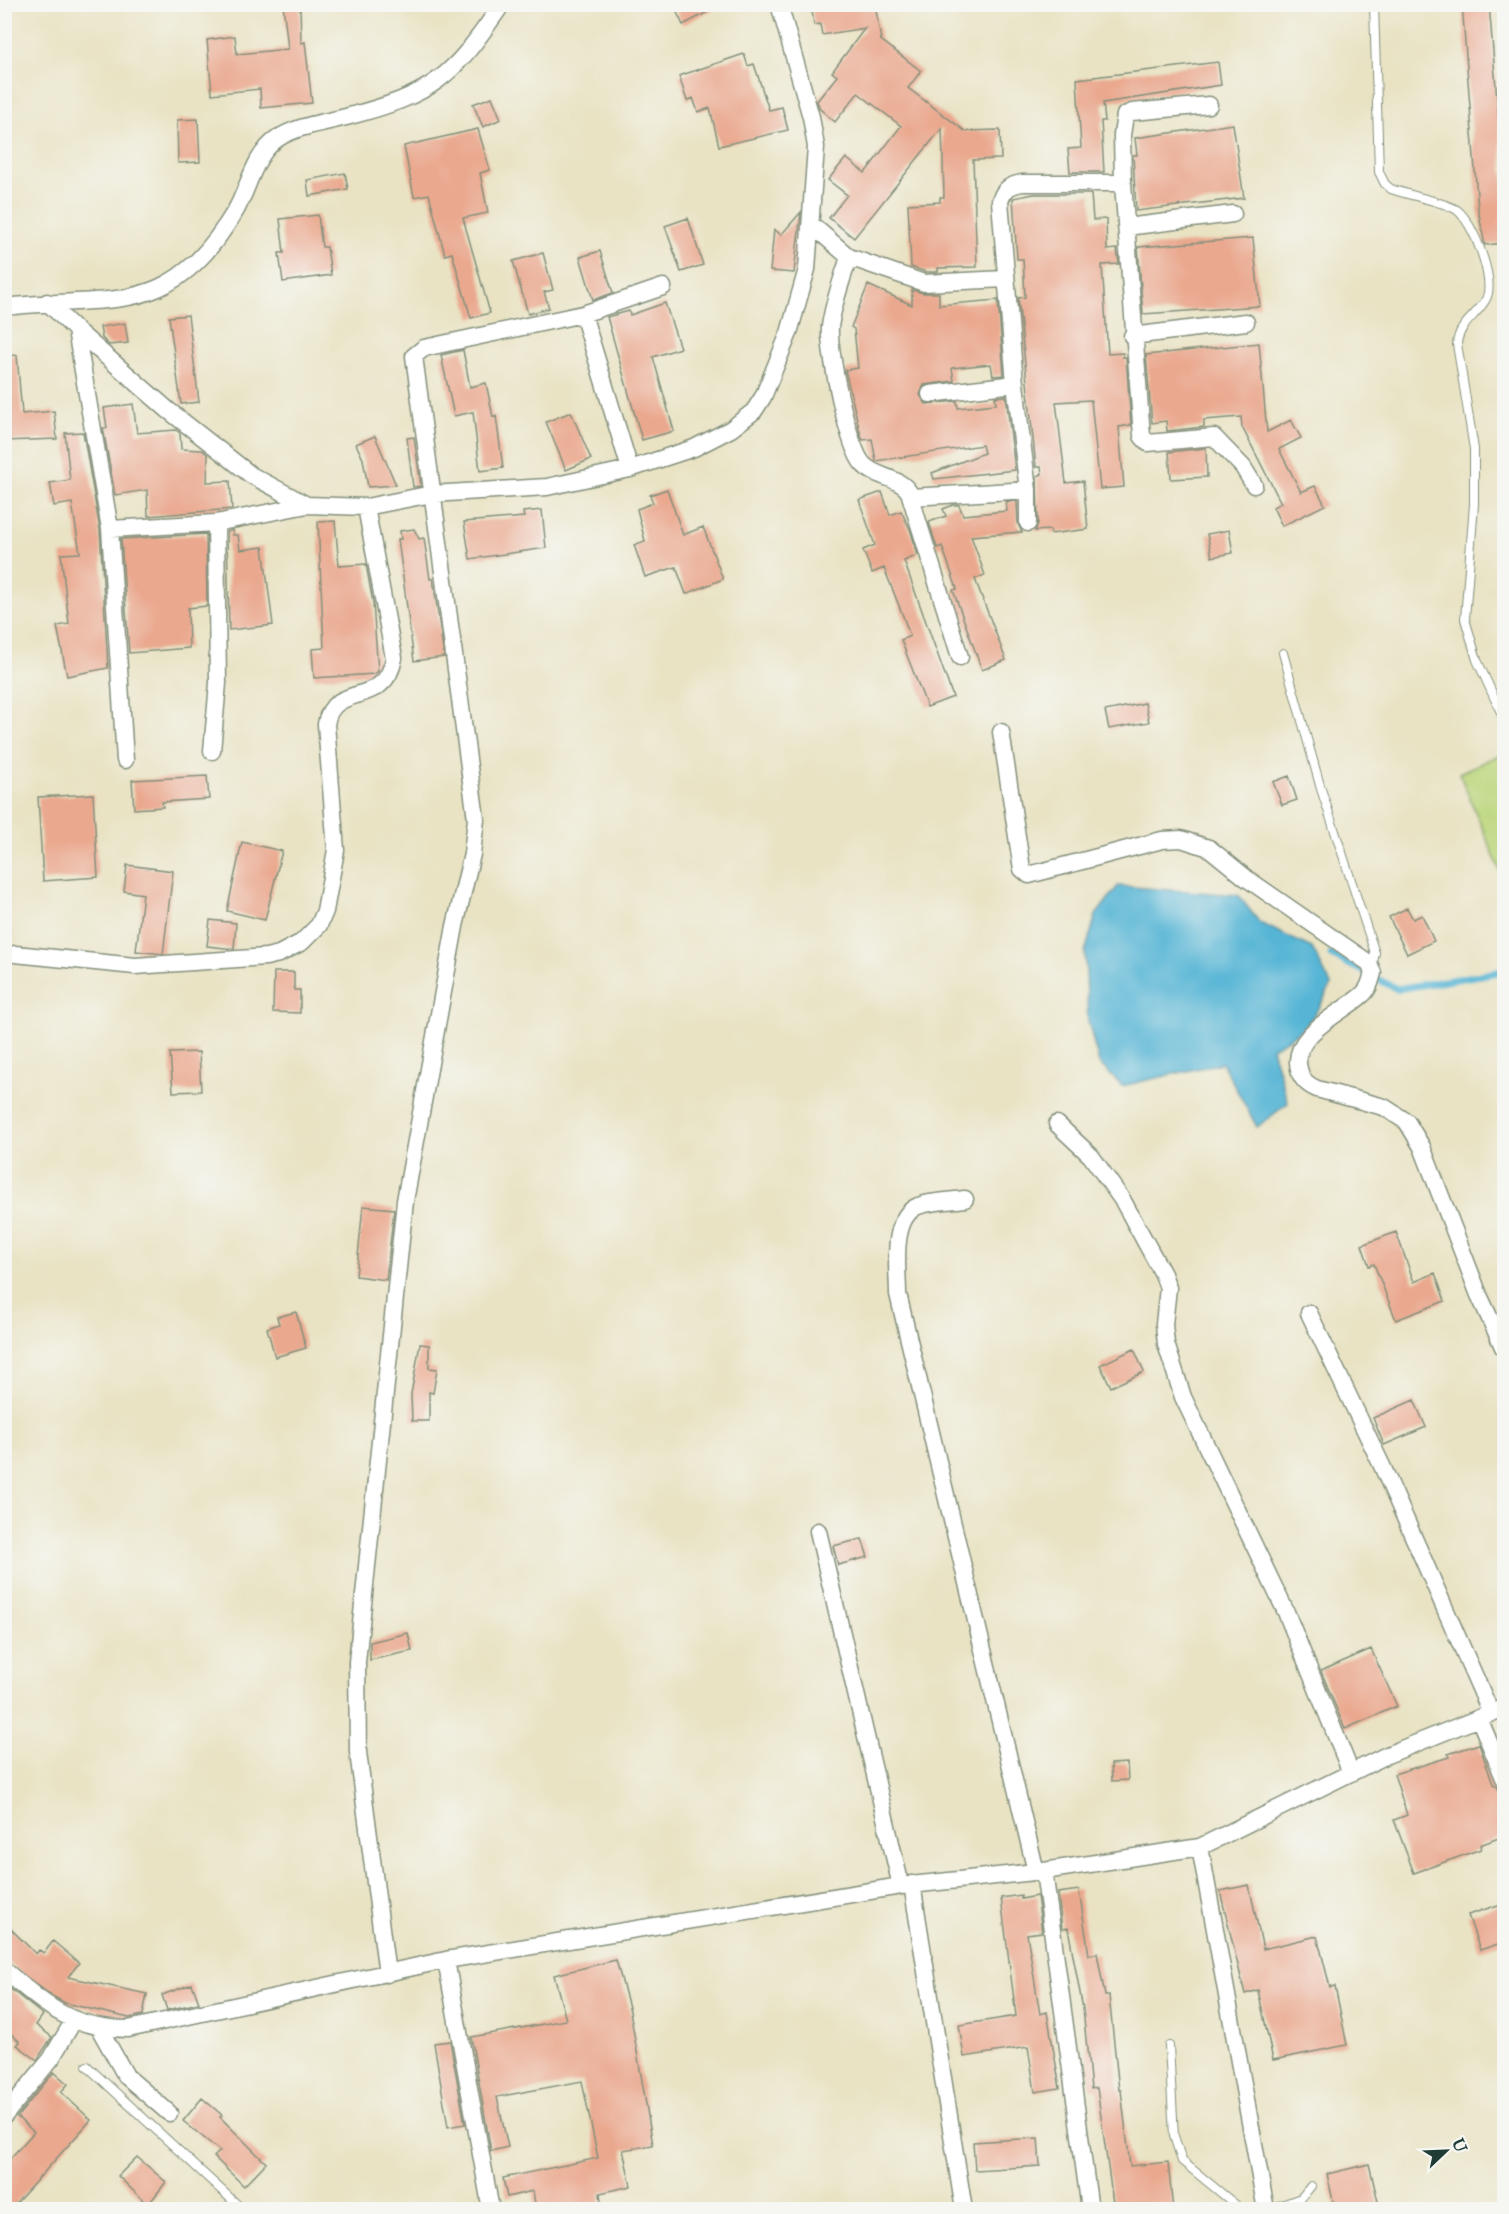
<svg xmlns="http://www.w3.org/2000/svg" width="1509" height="2214" viewBox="0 0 1509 2214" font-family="'IM FELL Double Pica',serif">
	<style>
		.green { fill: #bbd67c; stroke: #6d8a58; stroke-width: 1.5 }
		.water { fill: #56b5d5; stroke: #3a7984; stroke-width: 1.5 }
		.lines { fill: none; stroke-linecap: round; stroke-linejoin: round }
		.stream { stroke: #56b5d5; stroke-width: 7 }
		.building { fill: #eaa98f }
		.service-casing { stroke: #84907c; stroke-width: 10 }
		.minor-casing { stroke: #84907c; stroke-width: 19 }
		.service { stroke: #fff; stroke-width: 8 }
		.minor { stroke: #fff; stroke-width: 16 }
	</style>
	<rect width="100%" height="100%" fill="#f6f6f2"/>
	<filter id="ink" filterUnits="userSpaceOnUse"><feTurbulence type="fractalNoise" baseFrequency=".0167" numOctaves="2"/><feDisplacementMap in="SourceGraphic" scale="12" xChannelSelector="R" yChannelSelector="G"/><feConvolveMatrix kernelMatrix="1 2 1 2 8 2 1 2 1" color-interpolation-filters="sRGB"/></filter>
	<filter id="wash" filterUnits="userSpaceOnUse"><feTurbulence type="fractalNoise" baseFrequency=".008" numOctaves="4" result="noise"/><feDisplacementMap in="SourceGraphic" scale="24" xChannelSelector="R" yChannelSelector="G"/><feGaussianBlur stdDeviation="1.35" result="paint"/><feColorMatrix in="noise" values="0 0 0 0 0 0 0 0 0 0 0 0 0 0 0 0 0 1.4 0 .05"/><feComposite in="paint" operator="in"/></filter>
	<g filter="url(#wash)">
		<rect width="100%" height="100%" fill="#e9e3c4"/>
		<path class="green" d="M 1504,753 L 1504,880 L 1459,773 Z"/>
		<path class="water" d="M 1118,886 L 1238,895 L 1260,923 L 1312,948 L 1331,985 C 1314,1019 1307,1030 1272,1048 L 1288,1103 L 1257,1127 L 1222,1063 L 1122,1086 L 1099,1063 L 1088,1021 L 1085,952 L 1096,915 Z"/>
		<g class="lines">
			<path class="stream" d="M 1331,955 L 1397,989 L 1504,971"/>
		</g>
		<g id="blocks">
			<path class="building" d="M 283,4 L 300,4 L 301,43 L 305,42 L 312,103 L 261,108 L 260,89 L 212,94 L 207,40 L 235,36 L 237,54 L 288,49 Z
				M 673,4 L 723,4 L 683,25 Z
				M 811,4 L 875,4 L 881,40 L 921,71 L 908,88 L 965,131 L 1000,130 L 1001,159 L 973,160 L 977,267 L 938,268 L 938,272 L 926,272 L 911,267 L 908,204 L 940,202 L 940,197 L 944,197 L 942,128 L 854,238 L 829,218 L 847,195 L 828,180 L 846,158 L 865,173 L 901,126 L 858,93 L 835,122 L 820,109 L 817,101 L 837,76 L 832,72 L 865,28 L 822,35 L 820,24 L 814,25 Z
				M 1462,4 L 1489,4 L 1504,182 L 1504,207 L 1502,207 L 1504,243 L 1485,245 L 1484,241 L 1478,209 Z
				M 744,54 L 748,66 L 754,64 L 769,110 L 782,107 L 788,130 L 719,146 L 710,108 L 698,112 L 693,98 L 687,101 L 679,76 Z
				M 1218,62 L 1221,85 L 1103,103 L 1105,121 L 1101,121 L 1104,172 L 1070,172 L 1068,149 L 1081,148 L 1077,79 Z
				M 492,97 L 501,119 L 483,127 L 473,104 Z
				M 198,119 L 200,162 L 178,163 L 177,120 Z
				M 1233,124 L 1244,198 L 1136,211 L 1133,155 L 1137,155 L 1135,138 Z
				M 478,129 L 490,170 L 480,173 L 488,213 L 463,218 L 490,313 L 471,318 L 452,253 L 445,255 L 429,194 L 414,197 L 404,146 Z
				M 345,173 L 348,189 L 309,196 L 307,180 Z
				M 1034,194 L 1091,194 L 1093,220 L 1106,219 L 1107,250 L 1117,249 L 1119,264 L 1102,265 L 1108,354 L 1123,353 L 1123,357 L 1126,357 L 1131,425 L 1119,427 L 1124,487 L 1100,489 L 1091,400 L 1056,402 L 1066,483 L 1083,481 L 1088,529 L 1051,534 L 1050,530 L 1035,531 L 1038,523 L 1037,476 L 1042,474 L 1041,467 L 1036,467 L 1018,298 L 1025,297 L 1023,259 L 1017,259 L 1013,198 Z
				M 801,212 L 794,273 L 770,271 L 774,229 L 781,235 Z
				M 318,215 L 322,247 L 327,247 L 331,275 L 283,282 L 279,253 L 284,253 L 280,219 Z
				M 688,218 L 703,265 L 681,272 L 665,226 Z
				M 1253,238 L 1260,306 L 1143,314 L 1138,247 Z
				M 600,251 L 613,293 L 593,300 L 580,257 Z
				M 543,253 L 553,290 L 544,292 L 549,308 L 528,314 L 513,261 Z
				M 868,285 L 912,305 L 912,290 L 924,293 L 939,293 L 939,305 L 998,300 L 1004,375 L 993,376 L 991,364 L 952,368 L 954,381 L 924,385 L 920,395 L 926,404 L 957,401 L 958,408 L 996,404 L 995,397 L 1006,396 L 1015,470 L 934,479 L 932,473 L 984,453 L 982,445 L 876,461 L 872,439 L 863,440 L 861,436 L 845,370 L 858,368 L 854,329 L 851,327 Z
				M 665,303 L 680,348 L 653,357 L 674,431 L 642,440 L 607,317 L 629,311 L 630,315 Z
				M 188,315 L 199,402 L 181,404 L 169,317 Z
				M 125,323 L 128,343 L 109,345 L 102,338 L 100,327 Z
				M 1259,343 L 1267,432 L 1291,420 L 1301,438 L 1279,449 L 1301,492 L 1315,486 L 1325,505 L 1282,526 L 1273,507 L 1281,503 L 1242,427 L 1241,417 L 1204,420 L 1204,427 L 1167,431 L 1166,421 L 1152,423 L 1146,355 Z
				M 463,350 L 470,387 L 486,383 L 493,417 L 496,416 L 503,468 L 480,471 L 473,412 L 454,416 L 441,355 Z
				M 17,355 L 22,414 L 54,411 L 57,439 L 4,441 L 4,356 Z
				M 133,404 L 137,433 L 176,430 L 180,433 L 181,449 L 202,450 L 208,455 L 207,482 L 230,481 L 232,509 L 148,516 L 147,490 L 115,495 L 103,428 L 107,428 L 104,408 Z
				M 571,412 L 591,459 L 566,470 L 546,422 Z
				M 83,432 L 100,530 L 108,668 L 67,676 L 57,626 L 69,624 L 61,554 L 80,553 L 72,503 L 54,506 L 50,483 L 70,480 L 65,433 Z
				M 375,436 L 396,485 L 368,487 L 363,459 L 356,444 Z
				M 414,437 L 421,486 L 413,487 L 407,438 Z
				M 1206,448 L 1207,477 L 1171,479 L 1169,452 Z
				M 667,489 L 683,535 L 703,527 L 723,579 L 686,594 L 676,567 L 645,577 L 634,545 L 645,541 L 637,509 L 653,503 L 650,495 Z
				M 882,492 L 890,515 L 901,511 L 910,529 L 918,555 L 904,561 L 953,697 L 927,707 L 901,640 L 910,636 L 903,616 L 884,568 L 872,573 L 863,550 L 875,545 L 859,500 Z
				M 1017,501 L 1018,524 L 1022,532 L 971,536 L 985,575 L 975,579 L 1006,660 L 982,670 L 953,590 L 957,589 L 942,546 L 937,548 L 929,522 L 946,516 L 943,509 L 953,505 L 959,505 L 963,515 L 1007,511 L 1006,502 Z
				M 542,510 L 546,548 L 470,559 L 464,522 L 524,517 L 523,512 Z
				M 335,521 L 339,566 L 366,564 L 373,603 L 378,671 L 375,674 L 314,678 L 312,649 L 324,648 L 318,522 Z
				M 414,529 L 419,539 L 424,538 L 430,579 L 433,579 L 444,657 L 414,661 L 398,539 L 401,539 L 400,531 Z
				M 233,530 L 233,535 L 238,535 L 240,550 L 263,547 L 273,625 L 229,630 L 227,532 Z
				M 1229,530 L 1233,553 L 1212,557 L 1207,534 Z
				M 206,534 L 207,606 L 188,608 L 189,648 L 129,653 L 121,539 Z
				M 1145,703 L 1149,722 L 1109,729 L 1105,711 Z
				M 207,776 L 209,799 L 162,802 L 163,807 L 134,809 L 132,780 Z
				M 1289,776 L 1297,800 L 1282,805 L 1273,782 Z
				M 93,794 L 98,877 L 43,881 L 38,797 Z
				M 242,842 L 282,851 L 265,920 L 227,911 Z
				M 127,865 L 173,871 L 163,954 L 136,951 L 143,894 L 124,891 Z
				M 1407,908 L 1413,919 L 1422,915 L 1434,941 L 1407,954 L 1389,917 Z
				M 210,920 L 236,923 L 234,949 L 207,946 Z
				M 274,972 L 294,972 L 294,990 L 300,990 L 300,1013 L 273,1012 Z
				M 199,1052 L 201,1091 L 173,1092 L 170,1053 Z
				M 363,1206 L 394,1209 L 386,1280 L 356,1276 Z
				M 1396,1232 L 1414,1282 L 1435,1273 L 1445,1301 L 1396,1320 L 1374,1264 L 1369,1266 L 1362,1245 Z
				M 296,1312 L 306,1348 L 275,1357 L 267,1328 L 279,1324 L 277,1317 Z
				M 420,1344 L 429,1345 L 429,1368 L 437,1369 L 433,1393 L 429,1392 L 429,1421 L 412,1421 L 411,1394 Z
				M 1134,1349 L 1144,1372 L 1111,1387 L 1100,1365 Z
				M 1414,1400 L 1426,1427 L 1384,1445 L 1373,1418 Z
				M 862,1539 L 868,1557 L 838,1565 L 833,1546 Z
				M 408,1633 L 412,1651 L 370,1660 L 370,1642 Z
				M 1371,1649 L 1397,1706 L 1345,1729 L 1321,1671 Z
				M 1479,1744 L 1493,1784 L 1497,1786 L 1504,1806 L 1504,1836 L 1480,1845 L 1481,1849 L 1414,1873 L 1394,1820 L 1407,1815 L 1394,1774 L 1449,1757 L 1448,1754 Z
				M 1127,1763 L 1128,1780 L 1112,1781 L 1111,1764 Z
				M 1249,1885 L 1263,1949 L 1317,1936 L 1330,1987 L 1335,1986 L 1347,2045 L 1273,2060 L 1258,1990 L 1245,1994 L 1220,1891 Z
				M 1079,1890 L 1089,1955 L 1097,1953 L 1105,1996 L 1109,1996 L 1119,2090 L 1121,2090 L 1130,2166 L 1168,2162 L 1173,2210 L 1114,2210 L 1097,2088 L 1091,2089 L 1083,2009 L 1068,1928 L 1062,1929 L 1058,1893 Z
				M 1021,1895 L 1021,1899 L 1037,1896 L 1042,1932 L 1027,1934 L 1040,2014 L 1047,2012 L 1060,2088 L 1035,2092 L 1028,2047 L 964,2057 L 959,2025 L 1016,2016 L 1001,1898 Z
				M 1504,1903 L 1504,1942 L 1480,1950 L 1468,1915 Z
				M 4,1922 L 36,1954 L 39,1950 L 44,1953 L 53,1941 L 79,1963 L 68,1977 L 147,1994 L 143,2015 L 129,2018 L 65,2003 L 52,1996 L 4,1960 Z
				M 616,1960 L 630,2011 L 653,2145 L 623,2150 L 631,2186 L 600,2193 L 602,2210 L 536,2210 L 533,2191 L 507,2197 L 503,2178 L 598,2158 L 582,2081 L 497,2097 L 508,2147 L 491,2151 L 471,2037 L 566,2020 L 554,1975 Z
				M 4,1984 L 43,2015 L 36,2025 L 52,2037 L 37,2060 L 17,2045 L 20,2042 L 4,2027 Z
				M 192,1984 L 199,2003 L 167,2010 L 162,1995 Z
				M 450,2041 L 465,2124 L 448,2127 L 434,2043 Z
				M 54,2072 L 68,2084 L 61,2092 L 91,2120 L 10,2210 L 4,2210 L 4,2165 L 34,2132 L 17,2117 Z
				M 4,2081 L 12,2089 L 4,2099 Z
				M 202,2098 L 222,2115 L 220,2117 L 266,2163 L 244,2186 L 214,2157 L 220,2151 L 183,2121 Z
				M 1038,2138 L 1040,2166 L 975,2170 L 973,2142 Z
				M 137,2157 L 166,2182 L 148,2205 L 118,2176 Z
				M 1369,2164 L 1380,2210 L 1335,2210 L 1327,2174 Z"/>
		</g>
	</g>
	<g filter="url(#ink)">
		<use href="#blocks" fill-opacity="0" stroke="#84907c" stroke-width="1.5"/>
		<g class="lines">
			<defs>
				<path id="service" d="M 1374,4 L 1379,172 L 1385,184 L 1391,189 C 1407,195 1445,202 1457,210 C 1473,222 1496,280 1486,299 C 1477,316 1459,323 1457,344 L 1474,449 L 1474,504 L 1465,619 L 1477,660 L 1504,719
					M 1283,653 L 1321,789 L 1375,953 L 1372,967
					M 1169,2046 L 1174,2136 L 1182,2161 L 1242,2210
					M 87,2066 L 243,2210
					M 1268,2210 L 1301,2198 L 1311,2186"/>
				<path id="minor" d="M 1209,105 L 1132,112 L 1125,115 L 1122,135 L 1123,183 L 1142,436 L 1148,443 L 1214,437 L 1243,467 L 1254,485
					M 812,225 L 849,257 L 924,283 L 1005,279
					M 1126,227 L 1233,214
					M 849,257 C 842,280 833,303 830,327 C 828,350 848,448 863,464 C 875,478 899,476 909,492 L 960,657
					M 47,302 L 76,330 L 168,410 L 251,475 L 307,505 L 366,507 L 432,494 L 547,487 L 630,469 L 694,448 L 731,429 L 754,411 L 763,397 L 789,333 L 807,269 L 816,147 L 811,117 L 779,4
					M 4,307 C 115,294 169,321 236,210 C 249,187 254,155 277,139 C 296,126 323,123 346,117 C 434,94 451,79 502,4
					M 583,314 L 630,469
					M 76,330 L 110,529 L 125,760
					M 1132,336 L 1246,322
					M 930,394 L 1015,384
					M 911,497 L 1028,490
					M 1028,523 L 1028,490 L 1015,384 L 1000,201 C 1004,189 1010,185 1022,183 L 1123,183
					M 110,529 L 216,523 L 307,505
					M 1001,732 L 1022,869 L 1029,875 L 1162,840 L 1181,839 L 1209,848 L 1246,878 L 1369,963 L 1373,973 C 1371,980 1369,989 1363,994 C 1343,1013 1290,1034 1299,1069 C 1301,1080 1308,1085 1317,1089 L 1384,1107 L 1407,1122 L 1422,1147 L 1479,1295 L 1504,1349
					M 212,751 L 218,683 L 216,523
					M 15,954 L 135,966 L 266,957 L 279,954 L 302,942 L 319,925 L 325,911 L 336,850 L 326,724 C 333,680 385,710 394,658 L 366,507
					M 1057,1124 L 1091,1156 L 1123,1201 L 1163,1274 L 1168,1288 L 1164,1324 L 1166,1344 L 1183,1397 L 1286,1612 L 1351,1773
					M 965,1199 C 950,1201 931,1201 918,1206 C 890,1218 898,1269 898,1294 L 1036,1872
					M 1309,1313 L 1383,1468 L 1491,1713
					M 818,1531 L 901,1886
					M 1479,1718 L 1504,1778
					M 1200,1847 L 1266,2210
					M 1044,1871 L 1090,2210
					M 912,1884 L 964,2210
					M 446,1960 L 491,2210
					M 4,1970 C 47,2006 69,2028 128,2029 L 446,1960 L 901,1886 L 1044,1871 L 1200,1847 L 1387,1755 L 1504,1708
					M 387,1974 L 358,1752 L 357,1662 L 405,1201 L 455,926 L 472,854 L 476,819 L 414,356 L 424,348 L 583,314 L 663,287
					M 99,2028 L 126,2076 L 169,2113
					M 4,2116 L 51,2059 L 74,2020"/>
			</defs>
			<use href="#service" class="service-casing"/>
			<use href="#minor" class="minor-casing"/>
			<use href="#service" class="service"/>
			<use href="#minor" class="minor"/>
		</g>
	</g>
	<rect width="1509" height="2214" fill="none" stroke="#f6f6f2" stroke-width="24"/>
	<g transform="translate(1446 2151) rotate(67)" stroke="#f6f6f2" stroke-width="4.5" paint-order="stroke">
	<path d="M0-4.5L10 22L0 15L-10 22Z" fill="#1f3d34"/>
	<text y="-9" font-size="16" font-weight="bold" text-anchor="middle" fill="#1f3d34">U</text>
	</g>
</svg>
